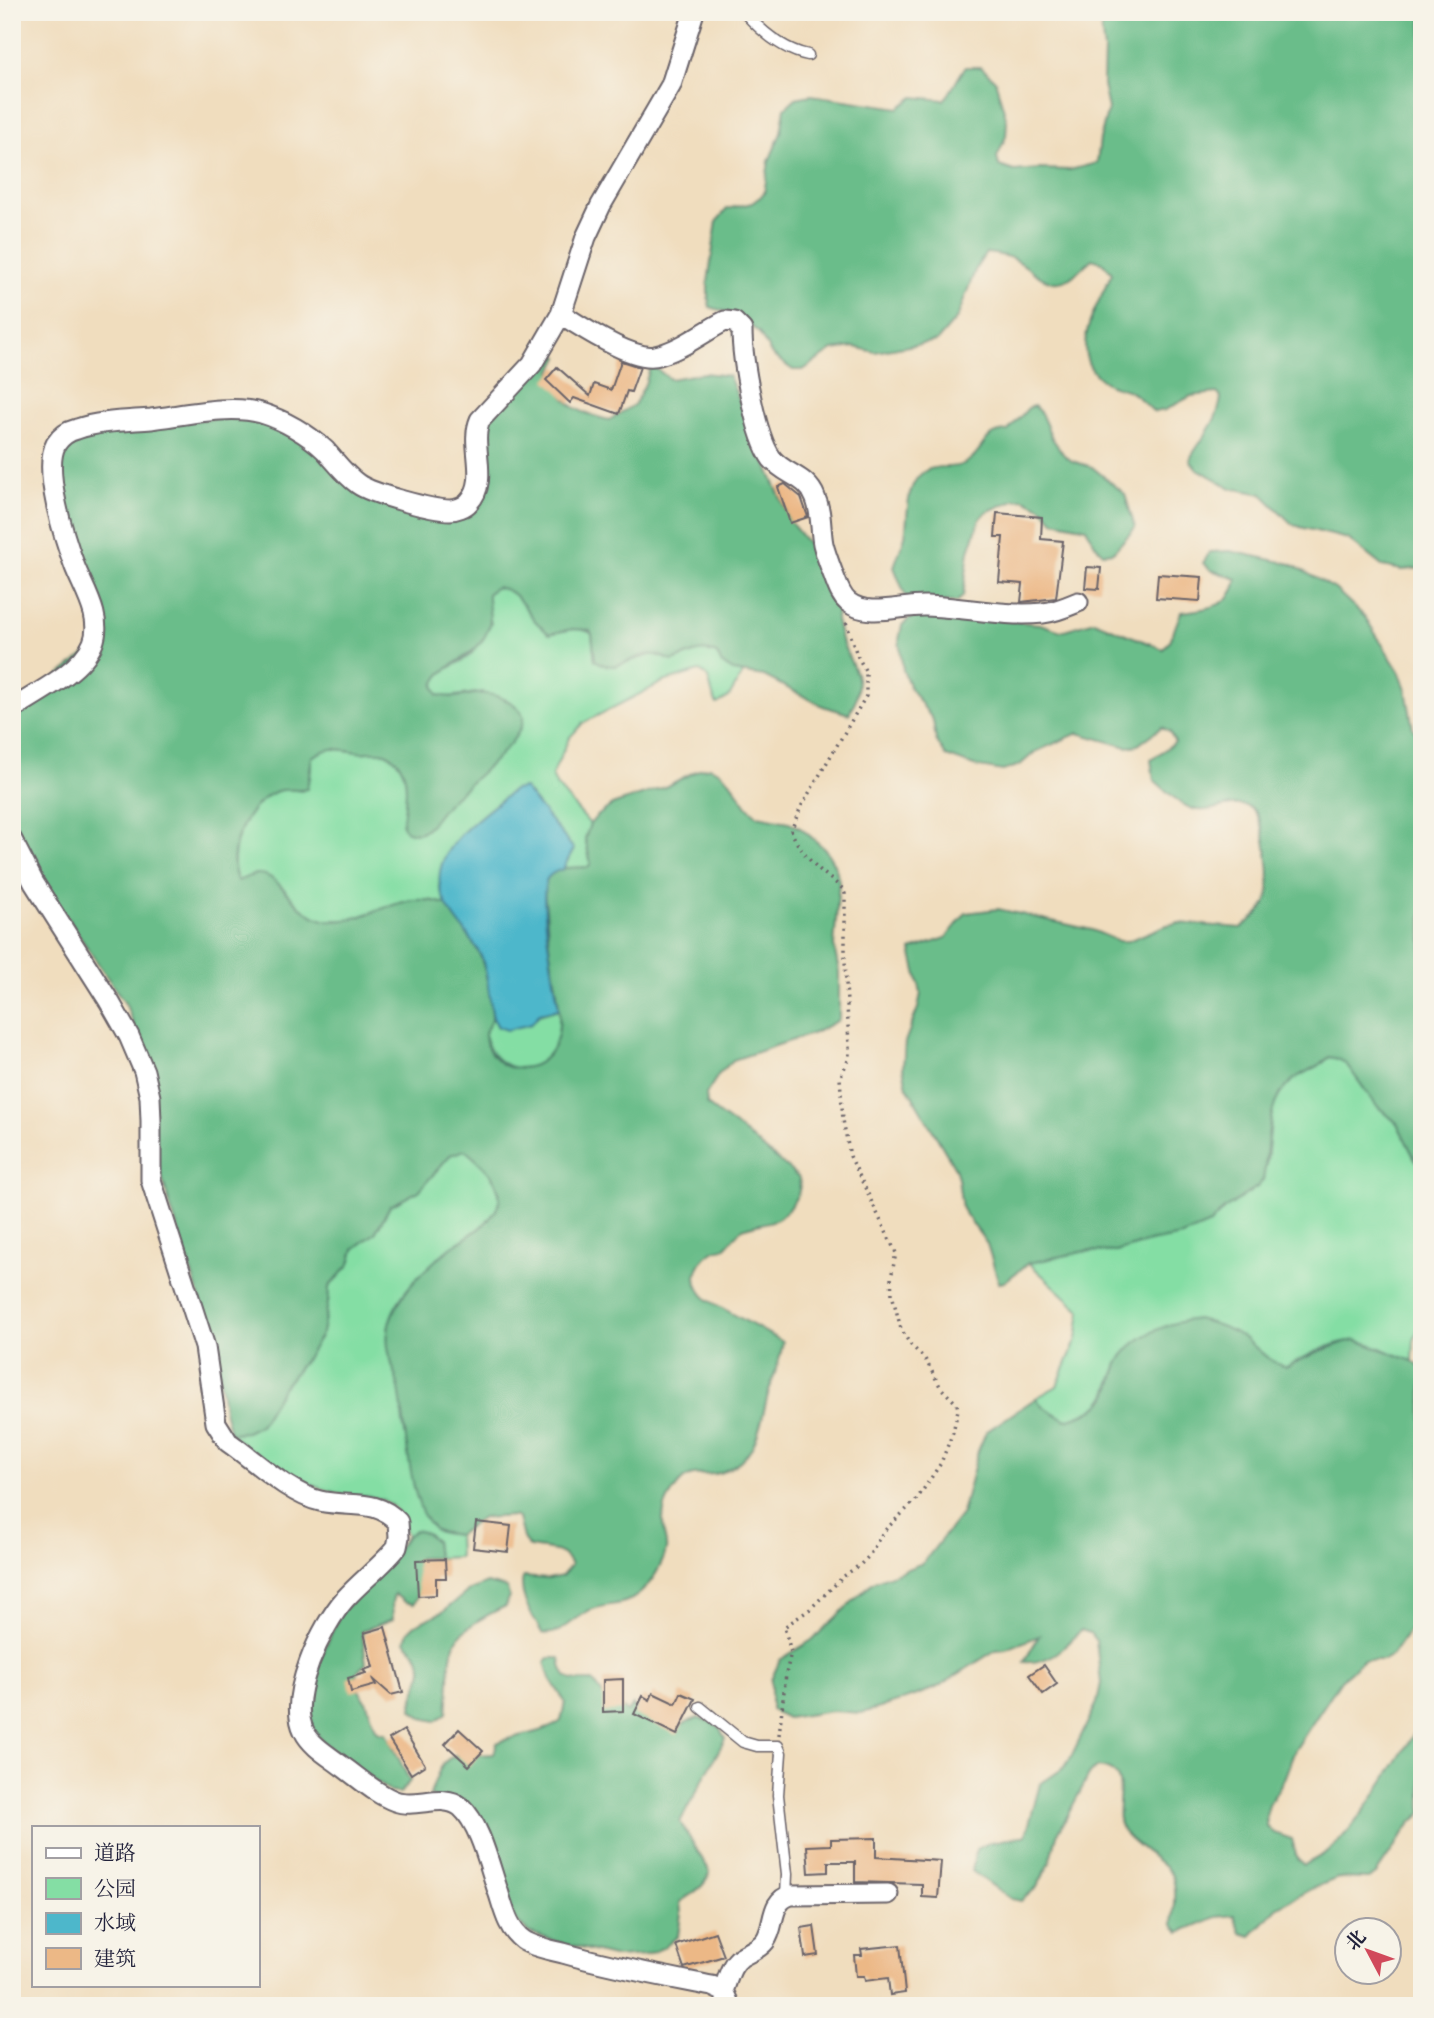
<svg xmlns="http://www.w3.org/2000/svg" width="1434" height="2018" viewBox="0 0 1434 2018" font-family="'Gentium Book Plus','Noto Serif SC',serif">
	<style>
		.green { fill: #84dea4; stroke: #538070; stroke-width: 2 }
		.forest { fill: #6bbd8a; stroke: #467062; stroke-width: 2 }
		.water { fill: #4db7cb; stroke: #386c83; stroke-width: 2 }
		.building { fill: #ecb886 }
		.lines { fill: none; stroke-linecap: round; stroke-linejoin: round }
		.service-casing { stroke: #6a6369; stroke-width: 13 }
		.minor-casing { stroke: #6a6369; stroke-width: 23 }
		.path { stroke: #6a6369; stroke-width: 3.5; stroke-dasharray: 2 5; stroke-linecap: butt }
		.service { stroke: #fff; stroke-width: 10 }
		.minor { stroke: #fff; stroke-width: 19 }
	</style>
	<rect width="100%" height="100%" fill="#f7f3e8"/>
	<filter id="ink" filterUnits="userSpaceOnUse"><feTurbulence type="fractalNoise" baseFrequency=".0143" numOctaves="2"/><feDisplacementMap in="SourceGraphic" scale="14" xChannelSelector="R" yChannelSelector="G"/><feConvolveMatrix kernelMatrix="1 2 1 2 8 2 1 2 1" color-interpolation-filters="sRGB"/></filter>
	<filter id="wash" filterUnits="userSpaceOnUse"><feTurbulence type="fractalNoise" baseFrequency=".00686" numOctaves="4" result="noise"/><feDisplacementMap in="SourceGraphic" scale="28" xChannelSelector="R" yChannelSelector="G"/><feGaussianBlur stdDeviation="1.57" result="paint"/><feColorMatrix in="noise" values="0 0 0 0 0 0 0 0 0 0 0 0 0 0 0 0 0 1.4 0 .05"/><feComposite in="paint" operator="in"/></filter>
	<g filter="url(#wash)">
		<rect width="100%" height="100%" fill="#f0ddbe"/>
		<path class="green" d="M 496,587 C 516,590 521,603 533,618 C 537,624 544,629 549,634 C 563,631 580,625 592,634 L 595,660 L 614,666 L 654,654 L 673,661 L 702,650 L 717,654 C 722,666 730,671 743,673 L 729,697 L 717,704 C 709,694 713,675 699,671 L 663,682 L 583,723 L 569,738 L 552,775 L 556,785 L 590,824 L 585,839 L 591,863 L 588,867 L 563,869 L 573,849 L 524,788 L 463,832 L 439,885 L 446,904 L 429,900 L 410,900 L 348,920 L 323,920 L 305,912 L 282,887 L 256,874 L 238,881 C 224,854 248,796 280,790 C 287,788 295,790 302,791 L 310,779 L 312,757 C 331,745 337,749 358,752 C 367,753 377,750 385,753 C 415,765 405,802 403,826 L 424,829 L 450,800 L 483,692 L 448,697 L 438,695 L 434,686 C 438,667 461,666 472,653 C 479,644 484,633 491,624 L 487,603 L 488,593 Z
			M 559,1009 C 559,1019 560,1031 556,1041 C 545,1073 506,1078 489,1048 C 487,1044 484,1038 485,1033 C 486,1028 490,1022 493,1018 L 498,1027 Z
			M 1329,1057 L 1339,1059 L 1347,1065 L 1376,1105 L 1397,1123 L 1415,1159 L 1422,1166 L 1421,1320 L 1414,1341 L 1413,1361 C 1397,1356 1370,1341 1354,1341 C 1335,1340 1303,1358 1286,1367 L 1275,1364 L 1244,1338 L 1123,1355 C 1101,1394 1117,1404 1066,1420 L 1042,1406 L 1036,1398 L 1057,1386 L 1077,1339 L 1081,1311 L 1029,1263 L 1086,1251 L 1116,1252 L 1210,1224 L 1223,1210 L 1257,1187 L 1267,1161 L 1272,1111 L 1279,1093 L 1293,1079 L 1323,1063 Z
			M 465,1149 C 479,1162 497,1175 499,1196 C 502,1219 462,1239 446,1251 C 423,1271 390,1300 388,1332 C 386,1352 396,1371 400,1390 C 402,1404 401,1419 405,1433 C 414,1467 430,1500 443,1533 L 458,1535 L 459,1557 L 437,1558 L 435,1541 C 426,1532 419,1527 407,1536 C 402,1523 400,1511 388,1503 C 375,1494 355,1497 340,1494 C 298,1484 262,1462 230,1433 L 246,1432 L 260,1425 L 281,1390 L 306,1359 L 328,1303 L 329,1287 L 350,1264 L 354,1249 L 375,1233 L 390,1206 L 418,1191 L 450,1155 Z"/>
		<path class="forest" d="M 1099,12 L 1422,12 L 1422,568 L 1402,570 L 1382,566 L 1348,539 L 1300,527 L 1291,523 L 1262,494 L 1231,488 L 1196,468 L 1190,460 L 1192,455 C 1204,436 1219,419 1221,397 L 1217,393 L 1191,396 L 1165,410 L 1154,412 C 1146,405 1138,395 1129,391 C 1122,388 1115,387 1108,384 C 1062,357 1097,308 1112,273 L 1102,262 L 1092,259 C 1085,265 1077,273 1070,278 C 1046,292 1032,267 1014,259 C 1005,255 996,254 986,253 L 976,268 L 957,318 L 937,341 L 875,352 L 854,347 L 833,350 L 803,370 L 793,370 L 772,355 L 759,333 L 739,316 L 710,307 L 708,297 L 708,282 L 717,221 L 727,209 L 752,203 L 764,194 L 769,161 L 781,133 L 785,108 L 796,98 L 811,95 L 899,108 L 914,97 L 944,100 C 954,89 957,77 966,67 L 981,67 L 995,80 L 1007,121 L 1006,136 L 997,157 L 999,166 L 1014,171 L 1039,169 L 1070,170 L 1097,163 L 1100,139 L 1108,109 L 1103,85 L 1104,50 Z
			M 548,351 L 559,357 L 552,371 C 563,406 574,411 609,420 L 635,404 L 645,384 L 651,365 L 670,379 L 704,373 L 729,376 L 791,523 L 809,545 L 837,603 L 836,620 L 841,640 L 856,673 L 858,683 L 856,699 L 849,714 L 823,706 L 764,676 L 733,671 L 721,663 L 717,654 C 701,647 688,655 673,661 C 668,659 661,656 656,655 C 634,651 619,677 595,660 L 592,634 L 589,630 L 573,629 L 549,634 C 544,629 537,624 533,618 C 521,603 516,590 496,587 L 488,593 C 487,604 492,617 489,626 C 480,660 440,662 434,686 L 438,695 C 465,702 476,685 506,700 C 512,702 519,708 522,713 C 533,735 464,786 450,801 C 441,809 432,827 421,832 C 416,834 410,832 405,830 L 402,826 C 405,802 415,765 385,753 C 377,750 367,753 358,752 C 337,749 331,745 312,757 L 307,789 C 296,792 285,787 275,792 C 247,804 223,853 238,881 C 245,878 252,874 259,874 C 281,874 295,914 324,920 C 354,925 380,906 408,901 C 421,898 434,901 446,904 C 456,919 476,942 481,958 C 486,973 492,1000 492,1016 C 492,1023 485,1028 485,1035 C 484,1049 498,1064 509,1067 C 519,1069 532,1068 540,1062 C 574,1039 554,984 550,951 C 548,937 547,923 546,909 C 545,899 542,885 548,877 C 556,866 576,868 588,867 L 591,863 L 585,839 L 590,824 L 596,817 L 612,805 L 665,787 L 700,769 L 710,767 L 719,771 L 730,781 L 747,806 L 758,816 L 789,822 L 802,829 L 825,849 L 835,866 L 839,881 L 834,946 L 839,972 L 839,1020 L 814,1033 L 733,1060 L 719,1074 L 706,1094 L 707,1104 L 711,1108 L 746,1134 L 798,1177 C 805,1190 790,1209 779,1218 C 770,1224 753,1224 743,1229 C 734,1234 731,1244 724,1248 C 720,1249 716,1249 713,1251 C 693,1265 690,1284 708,1300 L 783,1342 C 780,1359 775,1373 770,1388 C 758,1425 763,1454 722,1472 C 705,1479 693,1467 678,1485 C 664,1502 661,1513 664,1534 C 665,1539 667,1545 666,1550 C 663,1565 650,1585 638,1595 C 624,1607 604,1603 588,1611 C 573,1619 560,1637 542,1633 C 533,1616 518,1597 523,1577 L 548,1579 L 562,1576 L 571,1565 C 562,1545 545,1552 528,1546 L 523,1538 L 518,1518 L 513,1516 L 482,1518 L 458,1535 C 450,1534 439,1534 433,1528 C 408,1507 406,1421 399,1389 C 395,1370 385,1351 388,1332 C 388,1325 391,1317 394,1311 C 406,1288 426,1267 447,1251 C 463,1238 490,1226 498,1206 C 507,1183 479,1162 465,1150 L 450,1155 L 419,1191 L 390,1206 L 375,1233 L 354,1249 L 350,1264 L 329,1287 L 328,1303 L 322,1333 L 310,1353 L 281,1390 L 260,1425 L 246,1432 L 230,1433 L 224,1410 L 217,1356 L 206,1317 L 171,1209 L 158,1163 L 147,1061 L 126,1005 L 45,885 L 12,822 L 12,713 L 104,639 L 107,619 L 65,509 L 58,472 L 61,448 L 68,441 L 109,428 L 242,416 L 283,429 L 408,510 L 460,519 L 469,516 L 476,510 L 485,481 L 482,433 L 487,421 Z
			M 1034,406 L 1041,413 L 1052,438 L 1064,455 L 1072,461 L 1092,467 L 1125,494 L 1135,528 L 1113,552 L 1103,553 L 1096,546 L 1086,528 L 1054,521 L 1041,507 L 1024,499 L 1014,500 L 986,512 L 980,519 L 969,551 L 963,596 L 957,602 L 912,601 L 905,595 L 894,567 C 897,557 902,546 905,536 C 909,516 904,484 925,471 C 938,463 954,471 967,462 C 985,451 981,432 1008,431 L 1028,408 Z
			M 1230,551 L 1291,564 L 1335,589 L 1365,617 L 1399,671 L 1406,689 L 1413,729 L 1422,736 L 1422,1166 L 1415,1159 L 1397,1123 L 1376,1105 L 1347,1065 L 1339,1059 L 1329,1057 C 1319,1068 1303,1071 1292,1081 C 1263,1104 1270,1147 1263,1180 L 1257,1187 L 1223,1210 L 1210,1224 L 1182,1236 L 1144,1243 L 1116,1252 L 1086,1251 L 1029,1263 L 1004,1282 L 999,1283 L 987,1244 L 962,1209 L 958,1178 L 955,1168 L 907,1087 L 903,1068 L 905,1042 L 918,1008 L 921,993 L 911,950 L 946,938 L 966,913 L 998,909 L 1092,930 L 1118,941 L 1128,941 L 1167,925 L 1178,923 L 1241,928 C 1251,920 1261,914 1267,901 C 1273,886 1266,816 1251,808 C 1232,798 1212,815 1193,809 C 1178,804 1165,789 1154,780 L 1151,760 L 1175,742 L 1170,732 L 1162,727 L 1138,745 L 1127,747 L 1078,733 L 1035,752 L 1020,765 L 1003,771 L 974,766 L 946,756 L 936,740 L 933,720 L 910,688 L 903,670 L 899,640 L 902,625 L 909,619 L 919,616 L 946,615 L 1040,624 L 1061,631 L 1094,621 L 1163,649 L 1170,641 L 1181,612 C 1206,609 1232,608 1237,579 L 1211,570 L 1203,563 L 1210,552 Z
			M 1197,1319 C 1214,1323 1229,1328 1244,1338 C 1258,1348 1268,1362 1286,1367 L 1315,1353 L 1345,1342 L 1356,1340 L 1413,1361 L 1422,1369 L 1422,1620 L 1409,1630 L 1392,1655 L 1383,1660 L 1363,1660 L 1341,1680 L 1295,1750 L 1284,1779 L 1269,1805 L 1266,1816 L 1267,1826 L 1274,1833 L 1292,1839 L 1297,1859 L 1304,1865 C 1314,1859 1325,1855 1333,1847 C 1370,1811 1393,1764 1422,1722 L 1422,1813 L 1411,1823 L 1376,1874 L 1368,1879 L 1338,1878 L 1311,1889 L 1277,1908 L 1251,1936 L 1241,1933 L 1234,1915 L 1216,1917 L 1180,1932 L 1173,1925 C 1174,1910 1178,1890 1172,1876 C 1168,1867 1152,1857 1144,1850 C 1138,1845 1129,1839 1124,1832 C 1107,1810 1139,1770 1096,1767 L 1089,1775 L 1057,1835 L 1050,1863 L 1037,1887 L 1021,1901 L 1011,1899 L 972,1871 L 976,1849 C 990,1840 1009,1840 1026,1835 L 1040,1784 L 1065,1767 L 1070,1759 L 1097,1703 L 1101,1683 L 1096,1641 L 1090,1633 L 1081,1630 C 1065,1648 1049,1664 1024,1662 L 1039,1636 L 1006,1649 L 996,1650 L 936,1688 L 880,1708 L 861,1713 L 832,1711 L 787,1718 L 771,1710 L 771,1680 L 780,1660 L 812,1640 L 873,1582 L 923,1563 L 962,1513 L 978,1451 L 986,1432 L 1036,1398 L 1042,1406 L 1066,1420 C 1080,1416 1095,1411 1104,1400 C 1113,1390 1113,1376 1118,1364 C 1131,1336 1169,1322 1197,1319 Z
			M 415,1530 L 428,1534 L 435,1541 L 437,1558 L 419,1558 L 421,1589 L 414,1604 L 405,1602 L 394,1594 L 392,1603 L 393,1619 L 362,1631 L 366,1664 L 358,1670 L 355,1684 L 366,1701 L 376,1729 L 379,1732 L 386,1733 L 410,1781 L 400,1793 L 390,1792 L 326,1745 L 310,1727 L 306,1704 L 309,1683 L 340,1614 L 407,1536 Z
			M 487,1583 L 507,1588 L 509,1597 L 506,1606 C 439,1637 453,1649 447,1713 L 436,1721 L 422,1718 L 412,1709 C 415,1674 437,1672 405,1641 L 408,1632 L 415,1625 L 444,1611 L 468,1591 Z
			M 549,1658 L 560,1658 C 562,1681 571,1682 593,1681 L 605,1698 L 628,1712 L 633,1705 L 639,1713 L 677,1726 L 698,1718 L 712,1722 L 720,1728 L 725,1739 L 680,1822 L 710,1872 C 706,1887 692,1893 680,1902 L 681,1913 L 678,1936 L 665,1947 L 646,1955 L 617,1957 L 564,1944 L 528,1932 L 515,1920 L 476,1822 L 430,1795 C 446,1747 448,1757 494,1754 L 497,1743 C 518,1734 544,1734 561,1721 L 565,1702 L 550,1678 L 545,1662 Z"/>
		<path class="water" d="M 524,788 L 574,849 L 563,869 C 556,871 549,874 546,881 C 539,903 555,983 559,1009 L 540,1013 L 531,1024 L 507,1030 L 498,1027 L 493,1018 C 489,1000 488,970 480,954 C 471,936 456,922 446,904 C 419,853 480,819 513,790 Z"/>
		<g id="blocks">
			<path class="building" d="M 621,361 L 640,367 L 631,392 L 627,391 L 619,414 L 574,398 L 570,403 L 546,380 L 557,367 L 590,396 L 594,384 L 611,390 Z
				M 785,484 L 801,497 L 808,517 L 790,523 L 778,487 Z
				M 997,513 L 1042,517 L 1041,539 L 1063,541 L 1056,598 L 1021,602 L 1023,584 L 999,582 L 1003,537 L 995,537 Z
				M 1087,567 L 1101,568 L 1099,589 L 1085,588 Z
				M 1158,574 L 1202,577 L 1200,601 L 1156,598 Z
				M 476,1522 L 511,1526 L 508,1552 L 473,1548 Z
				M 445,1559 L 446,1578 L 436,1578 L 436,1595 L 418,1596 L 416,1560 Z
				M 385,1627 L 403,1692 L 391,1695 L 372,1678 L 376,1685 L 351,1692 L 348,1678 L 366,1673 L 363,1670 L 373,1667 L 364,1633 Z
				M 1044,1665 L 1057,1684 L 1043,1694 L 1029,1675 Z
				M 623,1679 L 623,1711 L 603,1712 L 603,1680 Z
				M 653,1693 L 676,1704 L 681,1693 L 695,1699 L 677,1735 L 634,1714 L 643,1696 L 650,1700 Z
				M 459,1729 L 483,1751 L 469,1766 L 445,1744 Z
				M 404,1730 L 425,1765 L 411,1774 L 389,1739 Z
				M 876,1838 L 876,1857 L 941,1861 L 938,1898 L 922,1897 L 922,1884 L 855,1882 L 855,1862 L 828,1862 L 828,1872 L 809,1873 L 807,1846 L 831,1845 L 831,1839 Z
				M 814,1926 L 818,1955 L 805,1957 L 801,1928 Z
				M 715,1932 L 724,1956 L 684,1968 L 676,1945 Z
				M 900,1945 L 905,1993 L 890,1995 L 888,1978 L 865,1981 L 864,1976 L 856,1976 L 854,1955 L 862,1955 L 861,1949 Z"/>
		</g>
	</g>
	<g filter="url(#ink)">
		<use href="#blocks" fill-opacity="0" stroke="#6a6369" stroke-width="2"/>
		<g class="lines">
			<defs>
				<path id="service" d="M 744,12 C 761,31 783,50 808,55
					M 700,1707 L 743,1742 L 757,1746 L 778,1746 L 781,1753 L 778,1795 L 787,1874 L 786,1896"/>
				<path id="minor" d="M 561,314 C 581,327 632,360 655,356 C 680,351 703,332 725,321 L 734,322 L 742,330 C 742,359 755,436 772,459 C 785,475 807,476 815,497 C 822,512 820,528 823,544 C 826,556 831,568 835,579 C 838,587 841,596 848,602 C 868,618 902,605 926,606 C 965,607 1003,617 1043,613 C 1055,612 1066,607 1078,602
					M 12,709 C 37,693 82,671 93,643 C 103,618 84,590 75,567 C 65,540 42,470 56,444 C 61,436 69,431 77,429 C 100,421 127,421 151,419 C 184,415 230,404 261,413 C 284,420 308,434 325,450 C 336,462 345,475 358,484 C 372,494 432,510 450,510 C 456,510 465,507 469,502 C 490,480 469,445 480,420 L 532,364 L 561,314 L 586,237 L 601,205 L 671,85 L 694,12
					M 12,840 L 34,883 L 109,1001 L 129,1036 L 144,1071 L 150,1097 L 151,1121 L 151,1180 L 205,1347 L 216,1423 L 228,1442 C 254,1460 289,1494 320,1501 C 350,1508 376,1498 398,1522 L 399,1537 L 397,1547 C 382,1566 361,1581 345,1599 C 322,1625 287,1697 304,1731 C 311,1746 329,1756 342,1766 C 359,1778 376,1794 395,1801 C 416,1809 443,1792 461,1807 C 481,1825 490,1869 499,1894 C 504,1910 508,1929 523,1940 C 533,1947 551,1950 563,1953 C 612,1967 662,1976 712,1986 L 723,1991 L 730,2006
					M 723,1991 C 728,1979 730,1965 741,1957 C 749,1952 759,1949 765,1941 C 776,1926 769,1901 791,1895 L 888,1894"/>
			</defs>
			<use href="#service" class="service-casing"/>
			<use href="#minor" class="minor-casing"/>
			<path class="path" d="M 779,1735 L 786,1674 L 791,1652 L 784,1627 L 809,1610 L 844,1576 L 861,1564 L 869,1556 L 883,1532 L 917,1499 L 941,1463 L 953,1432 L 958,1410 L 957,1404 L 941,1388 L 925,1359 L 910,1344 L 901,1329 L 892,1294 L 891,1278 L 896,1253 L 850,1156 L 843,1120 L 840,1078 L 849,1058 L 849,1047 L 845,960 L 845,894 L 843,889 C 822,872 801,857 791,830 L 802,805 L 866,696 L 866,672 L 857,655 L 846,622"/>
			<use href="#service" class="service"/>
			<use href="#minor" class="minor"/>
		</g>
	</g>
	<rect width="1434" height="2018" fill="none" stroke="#f7f3e8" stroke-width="42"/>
	<rect x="32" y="1826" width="228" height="161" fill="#f7f3e8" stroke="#a29fa3" stroke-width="2"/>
	<rect x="46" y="1848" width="35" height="10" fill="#ffffff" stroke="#a29fa3" stroke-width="2"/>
	<text x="94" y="1860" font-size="21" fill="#22223b">道路</text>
	<rect x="46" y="1878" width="35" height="21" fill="#84dea4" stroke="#a29fa3" stroke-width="2"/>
	<text x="94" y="1896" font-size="21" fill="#22223b">公园</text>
	<rect x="46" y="1913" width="35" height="21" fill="#4db7cb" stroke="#a29fa3" stroke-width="2"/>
	<text x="94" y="1930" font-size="21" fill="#22223b">水域</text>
	<rect x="46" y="1948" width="35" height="21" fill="#ecb886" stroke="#a29fa3" stroke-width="2"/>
	<text x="94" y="1966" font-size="21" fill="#22223b">建筑</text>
	<g transform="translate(1368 1951) rotate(311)"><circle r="33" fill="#f7f3e8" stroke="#a29fa3" stroke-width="2"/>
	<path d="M0-5L12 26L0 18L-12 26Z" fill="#d1495b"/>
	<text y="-10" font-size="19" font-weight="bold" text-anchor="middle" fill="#22223b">北</text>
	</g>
</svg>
